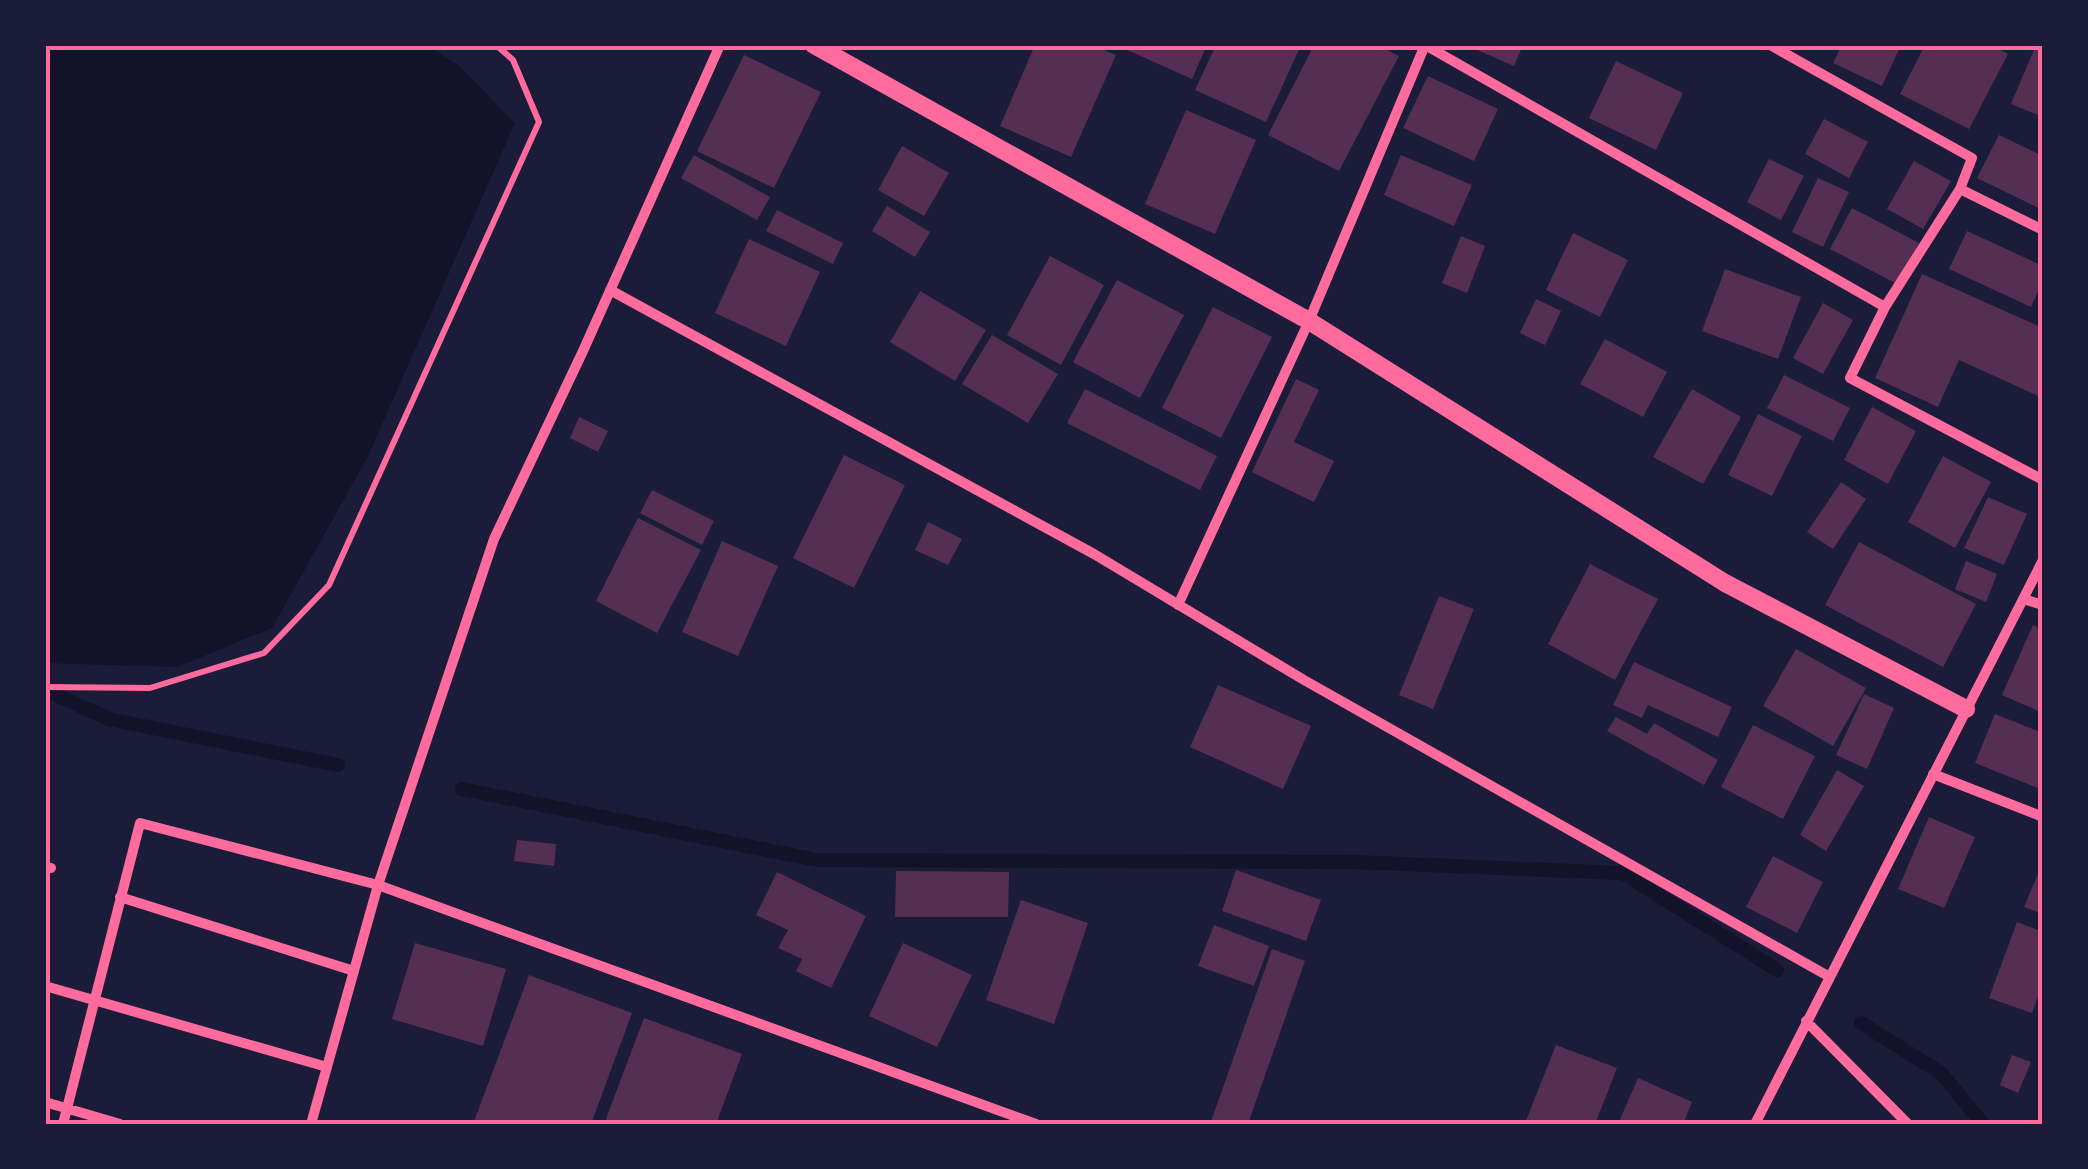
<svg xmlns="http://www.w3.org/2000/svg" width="2088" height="1169" viewBox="0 0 2088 1169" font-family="Figtree,sans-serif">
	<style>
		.water { fill: #12122b }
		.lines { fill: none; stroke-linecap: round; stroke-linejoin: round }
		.stream { stroke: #12122b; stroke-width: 14 }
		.building { fill: #542f53 }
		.path { stroke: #ff6b9d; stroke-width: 6 }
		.minor { stroke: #ff6b9d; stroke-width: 10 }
		.tertiary { stroke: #ff6b9d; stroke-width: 18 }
		.neatline { fill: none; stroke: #ff6b9d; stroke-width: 4 }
	</style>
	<rect width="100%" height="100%" fill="#1b1b3a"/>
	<path class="water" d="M 45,45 L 427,45 L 458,65 L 515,123 L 368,456 L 272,628 L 177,667 L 45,663 Z"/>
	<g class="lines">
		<path class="stream" d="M 45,690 L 109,719 L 338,765
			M 462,789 L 817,860 L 1352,862 L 1623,873 L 1777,970
			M 1861,1023 L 1941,1073 L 1983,1124"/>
	</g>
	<path class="building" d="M 1035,45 L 1092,45 L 1116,55 L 1071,157 L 1000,126 Z
		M 1116,45 L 1207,45 L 1192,79 Z
		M 1216,45 L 1301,45 L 1266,122 L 1195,90 Z
		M 1314,45 L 1377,45 L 1399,56 L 1339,171 L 1268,135 Z
		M 1466,45 L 1523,45 L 1514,66 Z
		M 1842,45 L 1901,45 L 1882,86 L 1833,63 Z
		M 1925,45 L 1991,45 L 2008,54 L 1969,129 L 1900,94 Z
		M 2036,45 L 2043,45 L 2043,117 L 2011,104 Z
		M 744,55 L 821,92 L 774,188 L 697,151 Z
		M 1616,61 L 1683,93 L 1656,150 L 1589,118 Z
		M 1428,76 L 1498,109 L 1474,161 L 1403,128 Z
		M 1186,110 L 1256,140 L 1215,234 L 1145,204 Z
		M 1824,119 L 1868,142 L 1849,178 L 1805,154 Z
		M 1999,135 L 2043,156 L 2043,210 L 1977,178 Z
		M 902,146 L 949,173 L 924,216 L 878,190 Z
		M 694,155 L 770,197 L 757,220 L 681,178 Z
		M 1401,155 L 1472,185 L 1454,226 L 1384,195 Z
		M 1769,159 L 1804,176 L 1781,220 L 1747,202 Z
		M 1914,161 L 1951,181 L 1923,229 L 1887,209 Z
		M 1818,178 L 1849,192 L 1823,247 L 1792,232 Z
		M 887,206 L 930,232 L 915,257 L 872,231 Z
		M 1852,208 L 1919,243 L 1897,284 L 1830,249 Z
		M 777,210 L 843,243 L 833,264 L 766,231 Z
		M 1967,231 L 2043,266 L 2043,281 L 2031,307 L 1949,269 Z
		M 1573,233 L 1628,260 L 1600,317 L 1546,290 Z
		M 1461,236 L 1485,246 L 1467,293 L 1442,283 Z
		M 749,239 L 820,272 L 786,346 L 715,313 Z
		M 1050,256 L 1104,285 L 1061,365 L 1007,335 Z
		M 1725,269 L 1801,297 L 1778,359 L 1702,331 Z
		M 1922,274 L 2043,328 L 2043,398 L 1959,360 L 1938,407 L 1875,378 Z
		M 1117,280 L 1184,315 L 1140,398 L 1073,362 Z
		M 920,291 L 986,330 L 955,381 L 890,342 Z
		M 1536,299 L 1561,311 L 1545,345 L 1520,333 Z
		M 1823,303 L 1853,320 L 1823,374 L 1793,358 Z
		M 1213,307 L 1272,337 L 1221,438 L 1162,408 Z
		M 992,335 L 1058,374 L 1028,423 L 962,384 Z
		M 1605,339 L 1667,372 L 1643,417 L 1580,384 Z
		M 1784,375 L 1850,408 L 1833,441 L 1767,408 Z
		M 1296,379 L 1319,390 L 1294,442 L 1334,461 L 1314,502 L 1252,472 Z
		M 1085,389 L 1217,456 L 1200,490 L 1067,423 Z
		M 1692,389 L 1741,417 L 1703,484 L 1653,457 Z
		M 1872,407 L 1916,431 L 1888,484 L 1844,460 Z
		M 1758,414 L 1802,436 L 1772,496 L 1728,475 Z
		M 579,417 L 608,431 L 598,452 L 570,438 Z
		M 844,455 L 905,485 L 854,588 L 793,558 Z
		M 1943,456 L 1991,482 L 1955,548 L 1908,522 Z
		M 1841,482 L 1866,499 L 1833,549 L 1807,532 Z
		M 652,490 L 714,521 L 702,545 L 640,513 Z
		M 1988,497 L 2027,514 L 2004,565 L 1964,548 Z
		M 638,518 L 701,550 L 657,633 L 596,601 Z
		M 928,522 L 962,539 L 948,565 L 915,550 Z
		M 722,541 L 778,566 L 738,656 L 682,632 Z
		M 1859,542 L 1976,604 L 1943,667 L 1825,605 Z
		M 1966,561 L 1997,574 L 1986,602 L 1955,589 Z
		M 1590,564 L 1658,599 L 1615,680 L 1548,644 Z
		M 1439,596 L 1474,609 L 1433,709 L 1399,695 Z
		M 2033,625 L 2043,630 L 2043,713 L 2002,695 Z
		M 1796,649 L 1866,688 L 1833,746 L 1763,706 Z
		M 1634,662 L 1732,707 L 1718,737 L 1648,705 L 1642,718 L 1613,705 Z
		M 1218,685 L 1311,726 L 1283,789 L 1190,747 Z
		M 1864,694 L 1894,708 L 1867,769 L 1836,755 Z
		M 1995,714 L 2043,733 L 2043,790 L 1975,763 Z
		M 1616,717 L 1647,734 L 1654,723 L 1718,760 L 1704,785 L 1607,731 Z
		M 1753,725 L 1815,756 L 1783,819 L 1721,787 Z
		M 1837,770 L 1864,786 L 1826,851 L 1800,835 Z
		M 1929,817 L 1975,837 L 1944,908 L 1898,889 Z
		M 517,840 L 556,844 L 554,866 L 514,861 Z
		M 1773,856 L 1823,882 L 1797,933 L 1746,907 Z
		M 2043,862 L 2043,914 L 2024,907 Z
		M 1236,870 L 1321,900 L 1306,941 L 1222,911 Z
		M 896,871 L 1009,872 L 1008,917 L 895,917 Z
		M 777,872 L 866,916 L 831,988 L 796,971 L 802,959 L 778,948 L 788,930 L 756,915 Z
		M 1021,900 L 1088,923 L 1054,1024 L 986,1000 Z
		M 2017,922 L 2043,932 L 2043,983 L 2032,1013 L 1989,998 Z
		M 1214,925 L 1269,946 L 1254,986 L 1198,966 Z
		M 415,943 L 506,969 L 483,1046 L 392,1019 Z
		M 903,943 L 972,975 L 937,1047 L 869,1016 Z
		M 1272,949 L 1305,961 L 1248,1124 L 1210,1124 Z
		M 529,975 L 632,1013 L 591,1124 L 473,1124 Z
		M 644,1018 L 742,1054 L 716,1124 L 604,1124 Z
		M 1556,1045 L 1617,1068 L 1595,1124 L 1525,1123 Z
		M 2012,1055 L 2031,1062 L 2018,1093 L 2000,1085 Z
		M 1638,1078 L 1692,1102 L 1683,1124 L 1618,1124 Z"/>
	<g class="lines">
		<path class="path" d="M 45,687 L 150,688 L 264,653 L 329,585 L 539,122 L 513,60 L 496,45"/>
		<path class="minor" d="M 1425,45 L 1885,307
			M 1770,45 L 1972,158 L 1960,189 L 2043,230
			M 1960,189 L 1885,307 L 1850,378 L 2043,480
			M 610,290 L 1094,554 L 1304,680 L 1828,976
			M 2023,599 L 2043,605
			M 1178,605 L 1309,321 L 1425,45
			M 1933,774 L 2043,817
			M 45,867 L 51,868
			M 120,897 L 354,971
			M 45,986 L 327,1067
			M 1806,1021 L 1908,1124
			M 45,1102 L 120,1124
			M 63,1124 L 140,823 L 378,885 L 1036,1124
			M 311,1124 L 378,885 L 494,539 L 583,351 L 720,45
			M 1755,1124 L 2043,560"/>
		<path class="tertiary" d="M 814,45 L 1309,321 L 1725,583 L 1966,709"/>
	</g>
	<rect width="2088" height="1169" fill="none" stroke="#1b1b3a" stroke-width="95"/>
	<rect x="48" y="48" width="1992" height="1074" class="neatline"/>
</svg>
